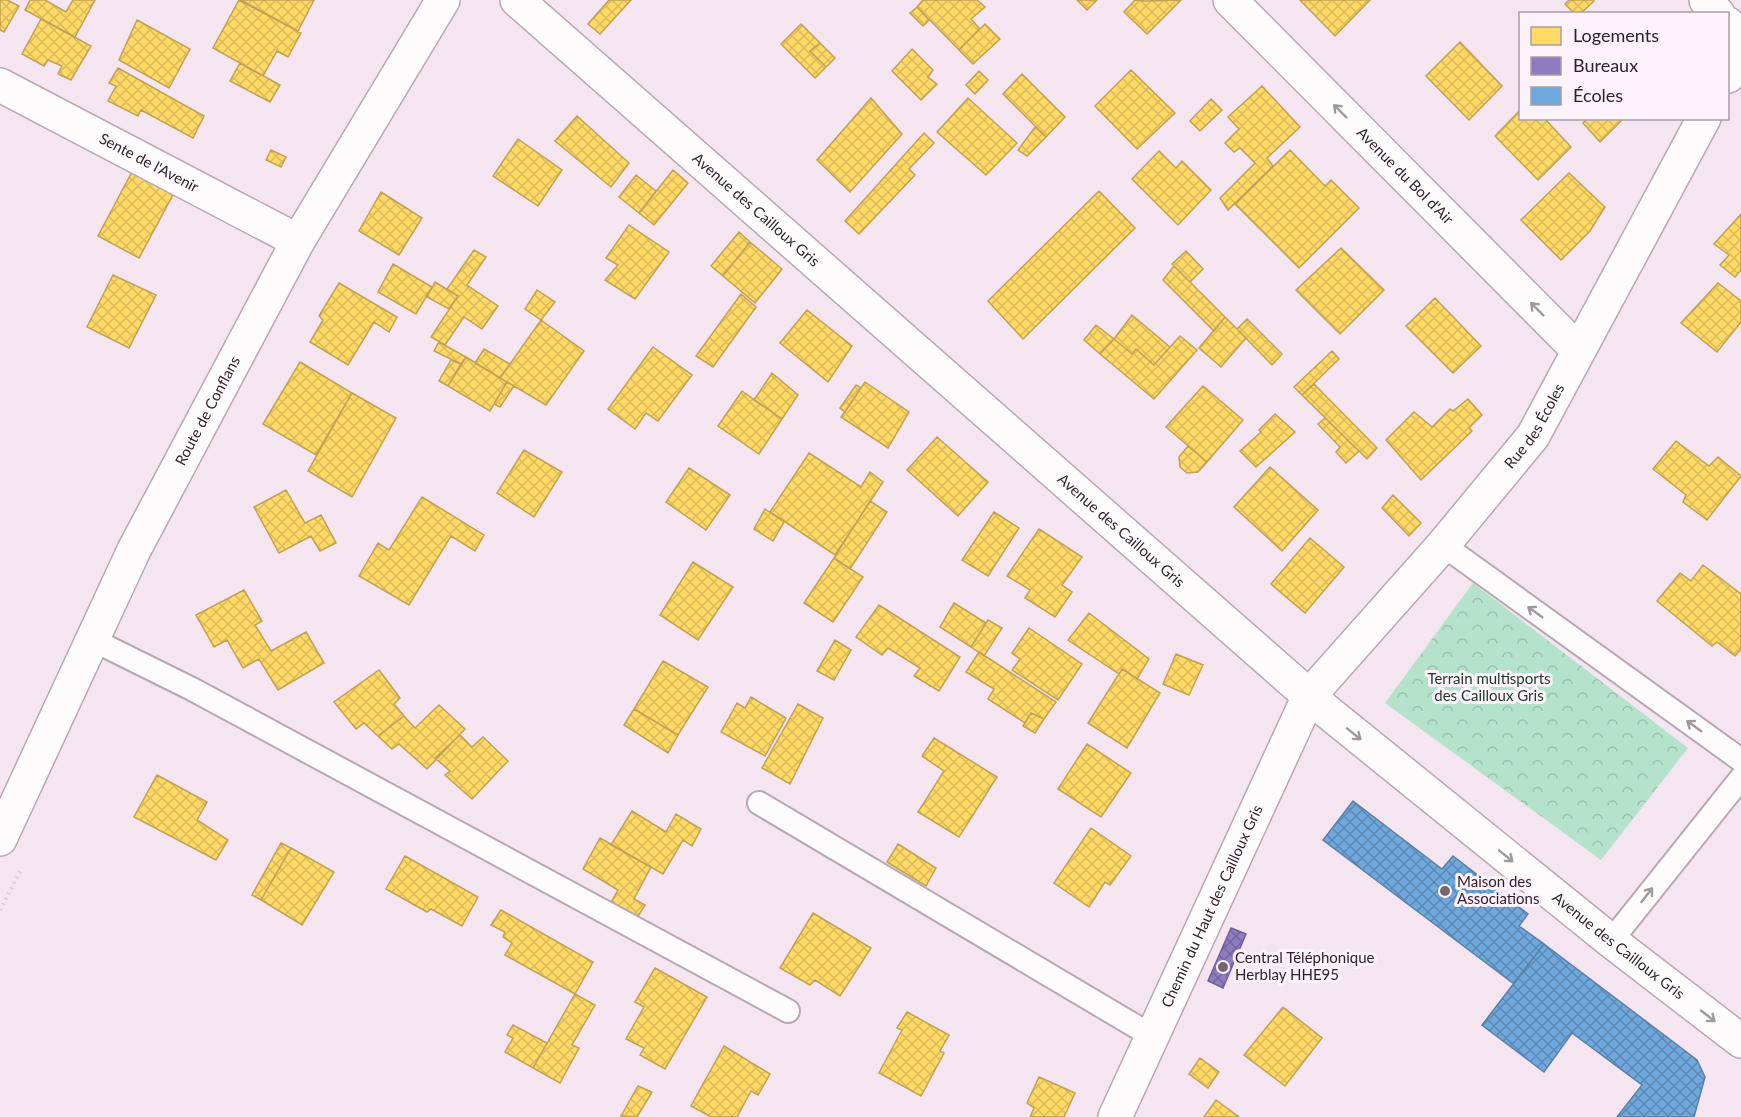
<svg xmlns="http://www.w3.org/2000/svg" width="1741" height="1117" viewBox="0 0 1741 1117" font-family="Lato,sans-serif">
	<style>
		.park { fill: url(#park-crowns) }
		.homes { fill: url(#homes-cross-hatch); stroke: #c1a154; stroke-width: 1.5 }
		.offices { fill: url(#offices-cross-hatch); stroke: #726095; stroke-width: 1.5 }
		.schools { fill: url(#schools-cross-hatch); stroke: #5c7fa7; stroke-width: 1.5 }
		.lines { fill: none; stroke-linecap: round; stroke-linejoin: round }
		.lane-casing { stroke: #b8a8b3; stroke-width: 26 }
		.street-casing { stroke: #b8a8b3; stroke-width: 36 }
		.secondary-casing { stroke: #b8a8b3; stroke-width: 36 }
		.path { stroke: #d7d1d6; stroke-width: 4; stroke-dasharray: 1.5 4.5; stroke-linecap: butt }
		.lane { stroke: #fefbfd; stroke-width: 22 }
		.street { stroke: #fefbfd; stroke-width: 33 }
		.secondary { stroke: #fefbfd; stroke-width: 33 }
		.oneway { stroke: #a1989e }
		.poi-dot { fill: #74646f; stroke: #fcf2f9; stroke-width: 2 }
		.labels { text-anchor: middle; stroke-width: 6; stroke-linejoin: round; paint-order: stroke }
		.street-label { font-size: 15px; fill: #2f1e2a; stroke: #fcf2f9 }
		.park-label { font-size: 15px; fill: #1e3629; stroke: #fcf2f9 }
		.poi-label { font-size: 15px; fill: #2f1e2a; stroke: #fcf2f9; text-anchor: start }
	</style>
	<defs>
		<pattern id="park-crowns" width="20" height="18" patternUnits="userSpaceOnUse" patternTransform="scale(1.5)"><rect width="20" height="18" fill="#b4e2ca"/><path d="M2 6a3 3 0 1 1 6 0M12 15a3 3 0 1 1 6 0" fill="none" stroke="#9bc1ae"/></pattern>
		<pattern id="homes-cross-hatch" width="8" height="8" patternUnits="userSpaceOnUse" patternTransform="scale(1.5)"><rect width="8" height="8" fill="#ffd966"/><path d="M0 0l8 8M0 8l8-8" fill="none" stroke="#dbba59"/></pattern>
		<pattern id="offices-cross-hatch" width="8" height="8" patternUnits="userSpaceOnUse" patternTransform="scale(1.5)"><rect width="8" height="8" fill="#8e7cc3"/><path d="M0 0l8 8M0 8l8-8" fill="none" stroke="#74659f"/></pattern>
		<pattern id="schools-cross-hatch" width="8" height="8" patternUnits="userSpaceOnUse" patternTransform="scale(1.5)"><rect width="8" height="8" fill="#6fa8dc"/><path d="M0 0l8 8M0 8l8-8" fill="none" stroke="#5c88b3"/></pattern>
	</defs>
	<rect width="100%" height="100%" fill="#f5e5f0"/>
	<path class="park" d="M 1473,583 L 1688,748 L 1601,860 L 1385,703 Z"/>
	<path class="homes" d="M 0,0 L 7,0 L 19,6 L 4,32 L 0,30 Z
		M 30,0 L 45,0 L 66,12 L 73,0 L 95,0 L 75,37 L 25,10 Z
		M 239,0 L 301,33 L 288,57 L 277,51 L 263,76 L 213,48 Z
		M 241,0 L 314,0 L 298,31 Z
		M 609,0 L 631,0 L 600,34 L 588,24 Z
		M 923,0 L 977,0 L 985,7 L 971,19 L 980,29 L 959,50 L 917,7 Z
		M 1077,0 L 1097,0 L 1087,10 Z
		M 1135,0 L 1145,1 L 1181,0 L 1147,34 L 1124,12 Z
		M 1300,0 L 1370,0 L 1335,36 Z
		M 1569,0 L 1593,0 L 1594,1 L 1580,14 L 1575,14 L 1565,4 Z
		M 917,7 L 929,20 L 923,26 L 910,13 Z
		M 41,19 L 91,46 L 71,80 L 58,74 L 62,66 L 48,60 L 44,66 L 22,54 Z
		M 137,20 L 190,49 L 169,88 L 119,60 Z
		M 801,24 L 820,43 L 810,51 L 826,67 L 815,78 L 781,44 Z
		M 985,24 L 1000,39 L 973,64 L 959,50 Z
		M 1460,42 L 1502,86 L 1469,120 L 1426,76 Z
		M 820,43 L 835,58 L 826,67 L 810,51 Z
		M 912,49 L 933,70 L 928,77 L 937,84 L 921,100 L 892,71 Z
		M 240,63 L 280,85 L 270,102 L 230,81 Z
		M 118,68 L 204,116 L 193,138 L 141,110 L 138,116 L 108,101 L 116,86 L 109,83 Z
		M 1131,70 L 1175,113 L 1137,149 L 1095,106 Z
		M 979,71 L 988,80 L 975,94 L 966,85 Z
		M 1022,74 L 1065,117 L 1046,137 L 1003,94 Z
		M 1262,86 L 1300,127 L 1267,158 L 1273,166 L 1228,210 L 1220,198 L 1255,163 L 1240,148 L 1234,152 L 1225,143 L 1239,129 L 1228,117 Z
		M 871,98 L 902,134 L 850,192 L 817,160 Z
		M 968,98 L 1017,143 L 986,175 L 937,132 Z
		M 1211,99 L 1222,110 L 1200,131 L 1190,121 Z
		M 1520,110 L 1520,118 L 1544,118 L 1571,147 L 1538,180 L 1495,136 Z
		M 577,116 L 629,163 L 611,187 L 555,141 Z
		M 1588,118 L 1624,118 L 1600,142 L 1583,123 Z
		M 1035,127 L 1046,137 L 1027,156 L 1018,150 Z
		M 924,133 L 934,143 L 909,169 L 915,175 L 859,234 L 845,221 Z
		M 518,139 L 562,170 L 538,206 L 493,176 Z
		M 271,150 L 286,157 L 281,167 L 266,160 Z
		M 1290,150 L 1325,186 L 1331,180 L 1359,208 L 1299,268 L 1235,204 Z
		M 1159,151 L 1176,168 L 1182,161 L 1211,190 L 1178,225 L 1132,179 Z
		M 133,170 L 175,191 L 139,258 L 98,236 Z
		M 673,170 L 688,183 L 654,225 L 639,213 Z
		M 1569,173 L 1605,207 L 1590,231 L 1561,260 L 1521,220 Z
		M 636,175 L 656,191 L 639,213 L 619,197 Z
		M 1099,191 L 1135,228 L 1023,339 L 988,301 Z
		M 381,192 L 422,218 L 399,255 L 359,231 Z
		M 1741,214 L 1741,270 L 1735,277 L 1720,265 L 1729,255 L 1714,244 Z
		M 629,225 L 669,252 L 635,299 L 605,280 L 618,265 L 606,258 Z
		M 739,232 L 750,242 L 723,276 L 711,266 Z
		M 750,242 L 782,269 L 755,303 L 723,276 Z
		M 1341,248 L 1384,290 L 1340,334 L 1296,290 Z
		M 474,250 L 486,257 L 467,285 L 498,306 L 482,329 L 464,317 L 445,345 L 431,337 L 458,296 L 447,289 Z
		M 1186,251 L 1203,269 L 1190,282 L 1172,264 Z
		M 393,264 L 432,287 L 416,314 L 378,292 Z
		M 1174,266 L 1225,317 L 1214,331 L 1163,280 Z
		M 113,275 L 156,295 L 129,348 L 87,327 Z
		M 435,282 L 458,296 L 449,309 L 427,297 Z
		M 339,283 L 397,317 L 389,332 L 374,322 L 348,365 L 310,342 L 323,320 L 319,316 Z
		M 1718,283 L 1741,301 L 1741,322 L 1717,352 L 1681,323 Z
		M 537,290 L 555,302 L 541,320 L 525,309 Z
		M 741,294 L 756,307 L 713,367 L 696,356 Z
		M 1435,298 L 1481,346 L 1453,373 L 1406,326 Z
		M 807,310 L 852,346 L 828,382 L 780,343 Z
		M 1132,315 L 1170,347 L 1154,365 L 1136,349 L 1132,354 L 1114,339 Z
		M 1225,317 L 1246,338 L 1221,367 L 1199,348 Z
		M 1247,319 L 1282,354 L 1272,365 L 1237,329 Z
		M 541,320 L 584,351 L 546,405 L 500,378 Z
		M 1096,325 L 1114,339 L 1100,354 L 1084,340 Z
		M 1180,336 L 1197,350 L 1154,399 L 1100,354 L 1114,339 L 1132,354 L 1136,349 L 1154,365 Z
		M 439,342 L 466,357 L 461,364 L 434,351 Z
		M 653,347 L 692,375 L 658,421 L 646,413 L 635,429 L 608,409 Z
		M 484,349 L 510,364 L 500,378 L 475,363 Z
		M 1332,351 L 1339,359 L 1302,395 L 1294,387 Z
		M 466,357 L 507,382 L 490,411 L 448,386 Z
		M 451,360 L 461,364 L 448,386 L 439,381 Z
		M 300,362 L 352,393 L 316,455 L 263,424 Z
		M 772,373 L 798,395 L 782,419 L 754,400 Z
		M 507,382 L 514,386 L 500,407 L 494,404 Z
		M 865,382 L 909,412 L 888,448 L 841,417 Z
		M 1314,384 L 1377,448 L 1367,459 L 1302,395 Z
		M 856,385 L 861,388 L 845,412 L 840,408 Z
		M 1203,386 L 1243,420 L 1207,462 L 1166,427 Z
		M 742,391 L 782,419 L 759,454 L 718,426 Z
		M 352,393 L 396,418 L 352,497 L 308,471 Z
		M 1468,399 L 1482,415 L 1469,428 L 1472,431 L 1421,480 L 1386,440 L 1414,412 L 1432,427 L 1450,409 L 1453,411 Z
		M 1275,414 L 1295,432 L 1256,467 L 1240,451 L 1261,432 L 1259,430 Z
		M 1325,418 L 1359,451 L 1346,463 L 1336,452 L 1340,447 L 1318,424 Z
		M 937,437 L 988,482 L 958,516 L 907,470 Z
		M 1676,441 L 1709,466 L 1718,457 L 1741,476 L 1707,520 L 1683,502 L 1686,495 L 1653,469 Z
		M 1188,446 L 1207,462 L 1198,472 L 1187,473 L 1180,467 L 1179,457 Z
		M 524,450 L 562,472 L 534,517 L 497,493 Z
		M 809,453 L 861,487 L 870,472 L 883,482 L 835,555 L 770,512 Z
		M 1270,467 L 1318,510 L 1282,551 L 1234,507 Z
		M 689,468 L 730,495 L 706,530 L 666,502 Z
		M 286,490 L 305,523 L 321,515 L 336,543 L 320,551 L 311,536 L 279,553 L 254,507 Z
		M 1393,495 L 1421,523 L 1409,536 L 1382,508 Z
		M 422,497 L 484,535 L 475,551 L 451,536 L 409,605 L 359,576 L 378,543 L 389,550 Z
		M 870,501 L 887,512 L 850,569 L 834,558 Z
		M 765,509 L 784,522 L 773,541 L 754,529 Z
		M 994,512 L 1019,528 L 988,576 L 962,560 Z
		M 1039,529 L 1082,557 L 1062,585 L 1072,592 L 1055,617 L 1025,598 L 1030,590 L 1007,576 Z
		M 1310,538 L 1344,567 L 1305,613 L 1271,584 Z
		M 834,558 L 863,577 L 833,622 L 804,603 Z
		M 693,562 L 733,587 L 698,640 L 660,615 Z
		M 1703,565 L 1741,594 L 1741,649 L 1735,656 L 1717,642 L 1712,646 L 1657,601 L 1680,573 L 1691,581 Z
		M 244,590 L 262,621 L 255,625 L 271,651 L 306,632 L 324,663 L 278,690 L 259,659 L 243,668 L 227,640 L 214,647 L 196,615 Z
		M 954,603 L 986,623 L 971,647 L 940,627 Z
		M 879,605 L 960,657 L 939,691 L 914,676 L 920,668 L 888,648 L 882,655 L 856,637 Z
		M 1089,613 L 1149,659 L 1137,679 L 1122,669 L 1119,674 L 1068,640 Z
		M 988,620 L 1002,628 L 984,656 L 971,647 Z
		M 1029,628 L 1082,664 L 1058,700 L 1012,670 L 1020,659 L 1012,653 Z
		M 835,640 L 851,650 L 834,680 L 817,671 Z
		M 979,652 L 1056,702 L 1044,719 L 1031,713 L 1025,723 L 988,699 L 994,689 L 966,672 Z
		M 1176,654 L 1203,665 L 1189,695 L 1163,684 Z
		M 663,661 L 708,687 L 678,735 L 634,709 Z
		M 1122,669 L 1160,693 L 1127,748 L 1088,723 Z
		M 379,670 L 400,698 L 394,704 L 404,716 L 378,736 L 364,723 L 356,729 L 334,702 Z
		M 751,697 L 786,718 L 765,756 L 721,732 L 737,703 L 745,708 Z
		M 798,704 L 823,718 L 790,784 L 762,768 Z
		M 439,705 L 465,729 L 427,769 L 399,744 L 392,749 L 378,736 L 404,716 L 415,728 Z
		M 634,709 L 678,735 L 668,753 L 624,725 Z
		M 1031,713 L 1044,719 L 1035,733 L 1023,726 Z
		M 460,735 L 472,747 L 483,737 L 508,761 L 472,799 L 445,775 L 450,771 L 435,758 Z
		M 934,738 L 997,777 L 959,837 L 918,812 L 944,771 L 922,756 Z
		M 1087,744 L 1131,773 L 1101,817 L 1058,789 Z
		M 157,775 L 207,802 L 197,820 L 228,840 L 216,860 L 134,817 Z
		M 632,811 L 666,832 L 676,814 L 701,829 L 692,846 L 683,840 L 663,874 L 611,845 Z
		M 1091,828 L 1131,856 L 1110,885 L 1105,882 L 1089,907 L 1054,883 Z
		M 600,838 L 651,867 L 634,899 L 645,905 L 635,921 L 609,906 L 618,890 L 583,869 Z
		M 281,843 L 291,848 L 261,900 L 252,895 Z
		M 898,844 L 936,868 L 926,886 L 887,862 Z
		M 291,848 L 334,872 L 302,925 L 261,900 Z
		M 405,856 L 478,897 L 462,926 L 431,909 L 427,912 L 386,889 Z
		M 501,910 L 593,962 L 575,994 L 505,955 L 512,943 L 503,937 L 505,932 L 491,925 Z
		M 813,913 L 871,948 L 840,996 L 815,980 L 810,985 L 780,968 Z
		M 655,968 L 707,997 L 665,1069 L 640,1055 L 644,1048 L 626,1039 L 644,1007 L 635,1002 Z
		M 575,994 L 595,1005 L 572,1045 L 579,1048 L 560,1083 L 533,1068 Z
		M 1283,1007 L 1322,1038 L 1285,1086 L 1244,1055 Z
		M 907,1012 L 949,1035 L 940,1051 L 944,1053 L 921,1096 L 879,1073 L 902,1030 L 897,1028 Z
		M 513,1025 L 547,1043 L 533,1068 L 505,1052 L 513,1038 L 507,1035 Z
		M 724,1046 L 770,1074 L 758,1095 L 751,1091 L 737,1117 L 711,1117 L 691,1106 Z
		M 1200,1058 L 1219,1072 L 1208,1088 L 1189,1074 Z
		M 1039,1077 L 1075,1093 L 1064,1117 L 1030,1117 L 1034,1108 L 1027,1103 Z
		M 638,1086 L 652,1092 L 637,1117 L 621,1116 Z
		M 1216,1100 L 1239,1117 L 1204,1117 Z"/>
	<path class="offices" d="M 1231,928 L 1246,934 L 1223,988 L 1208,981 Z"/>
	<path class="schools" d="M 1353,801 L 1442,869 L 1453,856 L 1528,914 L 1519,926 L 1544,944 L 1514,984 L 1323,840 Z
		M 1544,944 L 1697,1060 L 1705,1077 L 1694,1117 L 1617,1117 L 1642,1085 L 1572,1033 L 1544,1072 L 1482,1025 Z"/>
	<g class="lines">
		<defs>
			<path id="lane" d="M 1443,545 L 1741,760
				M 93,640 L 192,689 L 788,1011
				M 759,803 L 1152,1036
				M 1611,941 L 1741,778"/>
			<g id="street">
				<path id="s1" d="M 517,0 L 1324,709 L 1611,941 L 1741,1041"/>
				<path id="s2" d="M 1230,0 L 1578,350"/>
				<path d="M 1706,0 L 1718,14"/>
				<path d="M 1728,24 L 1741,39"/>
				<path d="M 1728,76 L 1741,54"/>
				<path id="s3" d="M 0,85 L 298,241"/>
				<path id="s4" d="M 1115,1117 L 1309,696 L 1443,545 L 1533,436 L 1704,118"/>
			</g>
			<g id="secondary">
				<path id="s5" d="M 0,839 L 134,550 L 298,241 L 443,0"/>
			</g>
		</defs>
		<use href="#lane" class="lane-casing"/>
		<use href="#street" class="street-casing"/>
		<use href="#secondary" class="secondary-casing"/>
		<path class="path" d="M 0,910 L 22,868"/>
		<use href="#lane" class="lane"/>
		<use href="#street" class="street"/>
		<use href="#secondary" class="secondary"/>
	</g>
	<defs><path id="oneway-shaft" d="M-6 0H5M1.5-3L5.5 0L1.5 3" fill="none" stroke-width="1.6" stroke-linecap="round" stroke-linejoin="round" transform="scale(1.5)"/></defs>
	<g class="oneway">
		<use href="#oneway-shaft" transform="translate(1340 111) rotate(-135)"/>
		<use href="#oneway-shaft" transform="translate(1537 309) rotate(-135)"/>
		<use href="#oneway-shaft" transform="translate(1535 612) rotate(-144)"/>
		<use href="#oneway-shaft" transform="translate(1694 726) rotate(-144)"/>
		<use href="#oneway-shaft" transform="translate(1354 734) rotate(39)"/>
		<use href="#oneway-shaft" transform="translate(1506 856) rotate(39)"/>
		<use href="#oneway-shaft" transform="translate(1647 895) rotate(-52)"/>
		<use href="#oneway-shaft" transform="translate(1708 1016) rotate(38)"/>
	</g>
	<g class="poi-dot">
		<circle cx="1445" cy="891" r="6"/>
		<circle cx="1223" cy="967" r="6"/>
	</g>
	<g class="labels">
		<g class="street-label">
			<text dy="5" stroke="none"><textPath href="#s3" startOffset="168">Sente de l'Avenir</textPath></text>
			<text dy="5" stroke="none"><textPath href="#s2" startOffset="248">Avenue du Bol d'Air</textPath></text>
			<text dy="5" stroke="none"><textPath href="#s1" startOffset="318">Avenue des Cailloux Gris</textPath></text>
			<text dy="5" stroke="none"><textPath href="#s5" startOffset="476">Route de Conflans</textPath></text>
			<text dy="5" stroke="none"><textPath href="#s4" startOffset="816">Rue des Écoles</textPath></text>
			<text dy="5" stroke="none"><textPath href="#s1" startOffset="804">Avenue des Cailloux Gris</textPath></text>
			<text dy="5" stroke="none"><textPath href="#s4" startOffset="232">Chemin du Haut des Cailloux Gris</textPath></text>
			<text dy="5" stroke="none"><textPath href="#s1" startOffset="1452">Avenue des Cailloux Gris</textPath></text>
		</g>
		<g class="park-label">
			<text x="1489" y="684">Terrain multisports<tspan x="1489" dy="17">des Cailloux Gris</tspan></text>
		</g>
		<g class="poi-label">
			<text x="1457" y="887">Maison des<tspan x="1457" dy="17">Associations</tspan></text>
			<text x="1235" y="963">Central Téléphonique<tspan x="1235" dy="17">Herblay HHE95</tspan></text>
		</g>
	</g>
	<rect x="1519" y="12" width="210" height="108" fill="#fcf2f9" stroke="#aa9da6" stroke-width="1.5"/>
	<rect x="1531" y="27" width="30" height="18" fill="#ffd966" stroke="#aa9da6" stroke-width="1.5"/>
	<text x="1573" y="42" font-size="18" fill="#2f1e2a">Logements</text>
	<rect x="1531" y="57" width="30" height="18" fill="#8e7cc3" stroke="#aa9da6" stroke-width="1.5"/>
	<text x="1573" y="72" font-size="18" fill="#2f1e2a">Bureaux</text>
	<rect x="1531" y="87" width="30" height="18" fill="#6fa8dc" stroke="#aa9da6" stroke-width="1.5"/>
	<text x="1573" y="102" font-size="18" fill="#2f1e2a">Écoles</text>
</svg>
